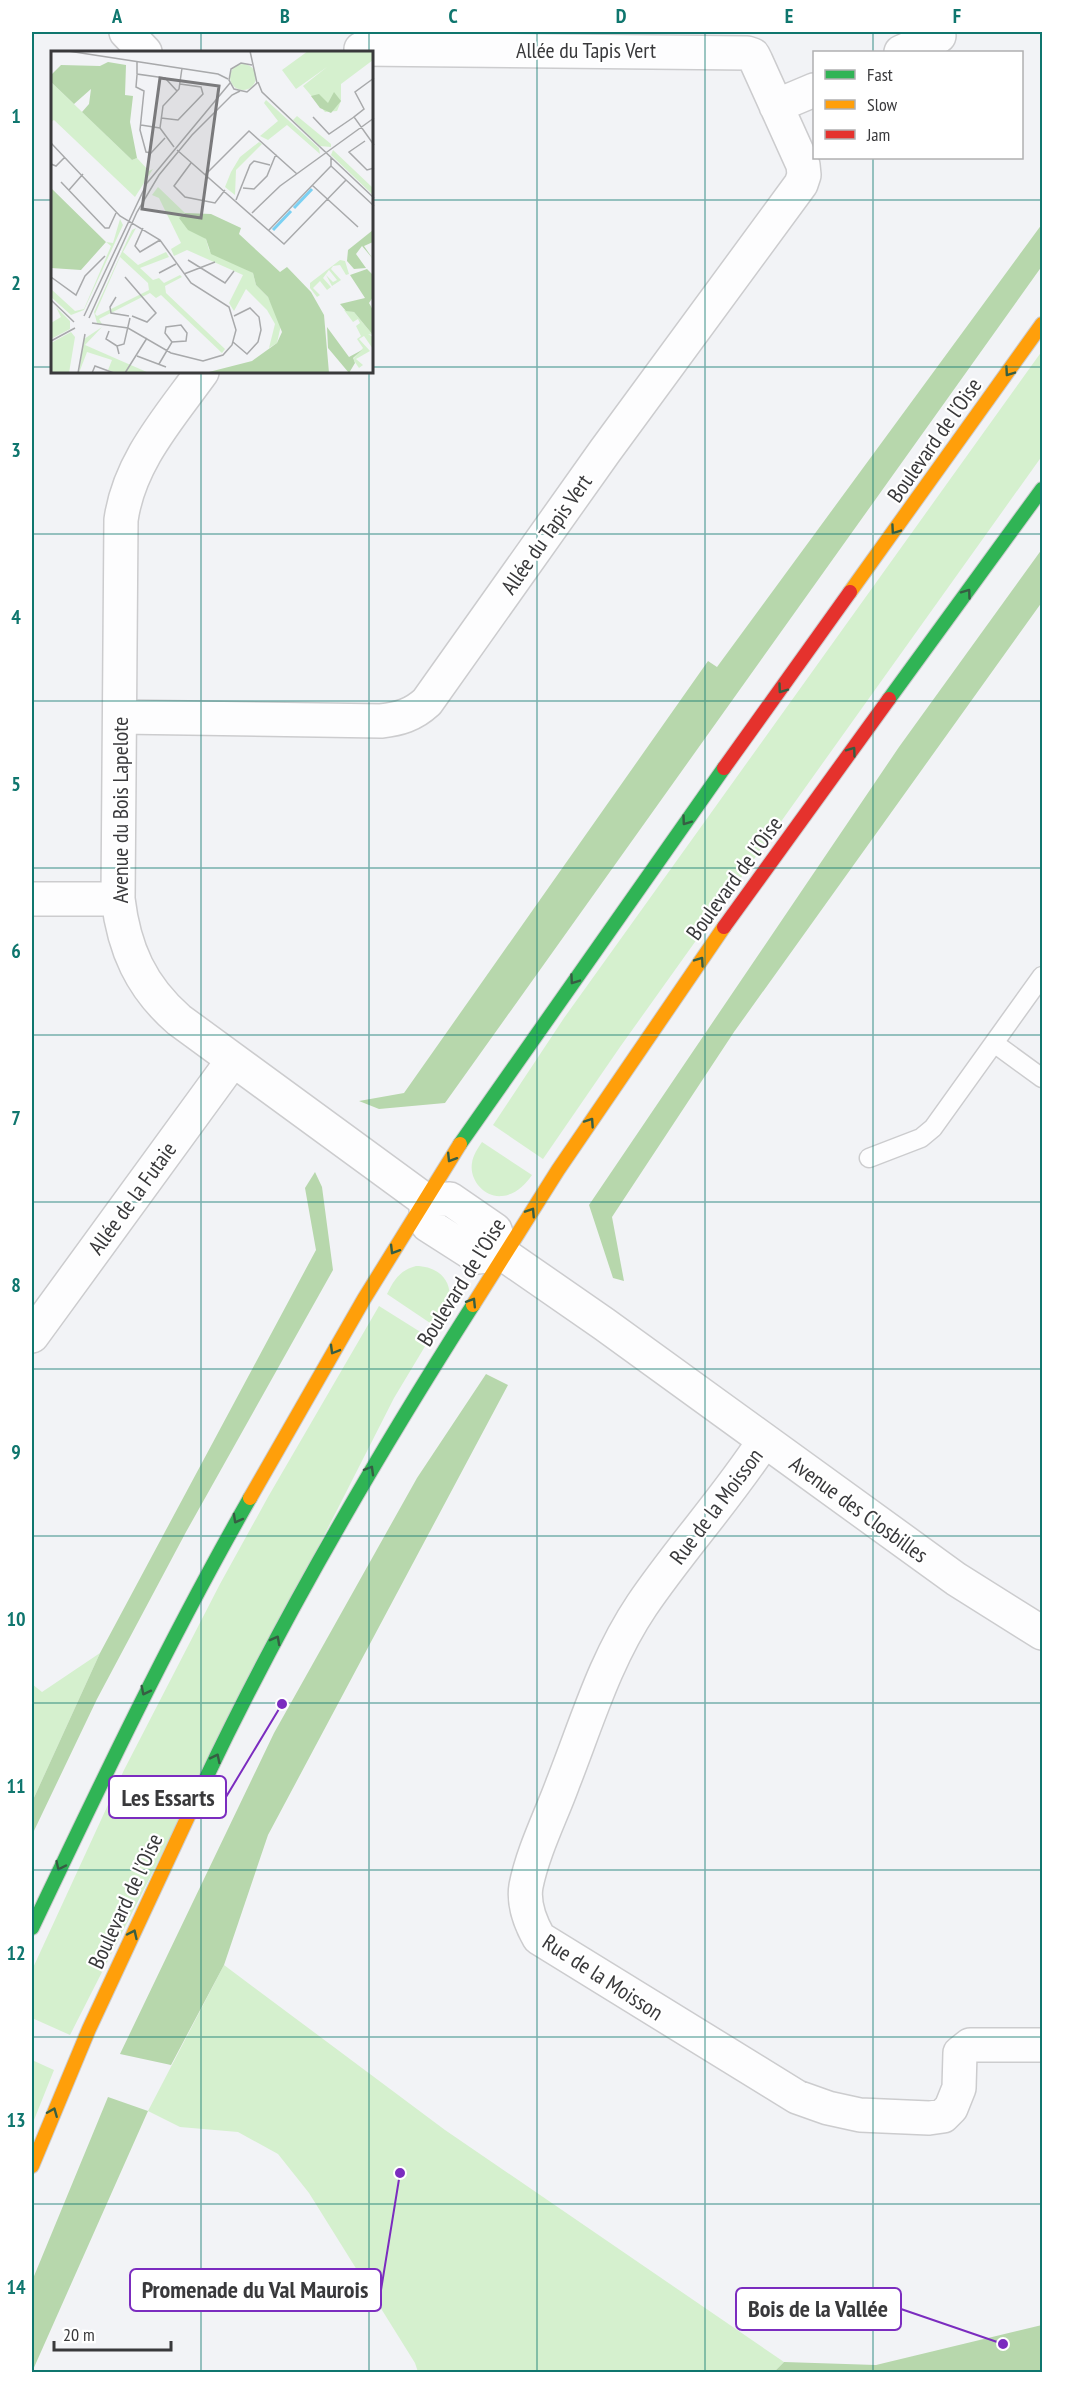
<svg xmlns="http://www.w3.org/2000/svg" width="1074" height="2404" viewBox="0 0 1074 2404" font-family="'PT Sans Narrow',sans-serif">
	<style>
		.green { fill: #d5f0ce }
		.forest { fill: #b7d7ac }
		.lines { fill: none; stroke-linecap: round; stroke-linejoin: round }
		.lane-casing { stroke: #ccccce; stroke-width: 21 }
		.street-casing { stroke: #ccccce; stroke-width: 36 }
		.fast-casing { stroke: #ccccce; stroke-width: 16 }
		.slow-casing { stroke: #ccccce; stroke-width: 16 }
		.jam-casing { stroke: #ccccce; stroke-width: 16 }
		.lane { stroke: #fdfdfe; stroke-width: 18 }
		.street { stroke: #fdfdfe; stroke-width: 33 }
		.fast { stroke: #30b455; stroke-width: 14 }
		.slow { stroke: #ff9f0a; stroke-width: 14 }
		.jam { stroke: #e5322d; stroke-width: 14 }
		.oneway { stroke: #365e43 }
		.grid { fill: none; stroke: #0f766e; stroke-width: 1.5; stroke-opacity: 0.55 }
		.labels { text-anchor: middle; stroke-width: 4.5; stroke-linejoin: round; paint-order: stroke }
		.street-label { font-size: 22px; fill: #39393b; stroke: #fff }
		.inset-river { fill: none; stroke: #7bd1f3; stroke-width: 3 }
		.inset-road { fill: none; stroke: #a8a9ab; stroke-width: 1.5 }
		.view { fill: #7a7a7c; fill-opacity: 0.15; stroke: #7a7a7c; stroke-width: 3 }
		.inset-edge { fill: none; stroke: #39393b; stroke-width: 3 }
		.leader { fill: none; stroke: #7b2cbf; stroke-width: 2 }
		.callout-dot { fill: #7b2cbf; stroke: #fff; stroke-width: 2 }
		.callout { fill: #fff; stroke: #7b2cbf; stroke-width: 2 }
		.callout-label { font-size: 24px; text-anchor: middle; font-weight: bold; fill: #39393b }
		.neatline { fill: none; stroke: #0f766e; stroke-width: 2 }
		.grid-label { font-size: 20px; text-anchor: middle; font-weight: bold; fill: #0f766e }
	</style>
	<rect width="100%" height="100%" fill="#f2f3f6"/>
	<path class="green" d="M 1042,351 L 1042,456 L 620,1047 L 543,1159 L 493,1125 L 564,1018 Z
		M 482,1142 L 532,1175 C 525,1185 515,1195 502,1196 C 485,1198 469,1180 472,1163 C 473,1155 478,1148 482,1142 Z
		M 416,1266 C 439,1266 455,1282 448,1306 C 446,1313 440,1320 436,1327 L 387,1294 C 394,1280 400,1270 416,1266 Z
		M 379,1306 L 430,1338 L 394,1398 L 70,2035 L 32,2018 L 32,1970 L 124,1770 L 220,1584 L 268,1497 Z
		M 100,1653 L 32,1802 L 32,1684 L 42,1692 Z
		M 224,1965 L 445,2130 L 784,2362 L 774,2372 L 418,2372 L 415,2363 L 309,2193 L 278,2154 L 238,2132 L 180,2127 L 148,2111 Z
		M 32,2060 L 54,2070 L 32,2125 Z"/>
	<path class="forest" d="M 1042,224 L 1042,266 L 445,1103 L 379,1109 L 359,1101 L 404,1093 L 708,661 L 717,667 Z
		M 1042,549 L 1042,602 L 734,1032 L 612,1217 L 624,1281 L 613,1278 L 589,1205 L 899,747 Z
		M 315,1172 L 322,1187 L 333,1270 L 186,1532 L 97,1699 L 32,1835 L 32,1802 L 100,1653 L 316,1250 L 305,1188 Z
		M 486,1374 L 508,1385 L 268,1835 L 224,1965 L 171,2065 L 120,2054 L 274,1733 L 417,1478 Z
		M 108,2097 L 148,2111 L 32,2372 L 32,2281 Z
		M 1042,2325 L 1042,2372 L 774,2372 L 784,2362 L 876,2365 Z"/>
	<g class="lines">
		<defs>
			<path id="lane" d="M 994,1043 L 1042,1078
				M 869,1158 L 921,1138 L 933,1128 L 1042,976"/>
			<path id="street" d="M 126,32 L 145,52
				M 901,52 L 939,36
				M 776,106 L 814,90
				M 202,372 C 169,418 129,462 121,520 L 118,899 C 124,949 141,987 179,1020 L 425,1200
				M 121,717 L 381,721 C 399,719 413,715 427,702 L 605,451 L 801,184 L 804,175 L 803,165 L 756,61 L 753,55 L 747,53 L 361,49
				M 32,899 L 118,899
				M 450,1199 L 495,1230 L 503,1254 L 478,1257 L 428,1225 L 425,1200 Z
				M 503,1254 L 604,1324 L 956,1579 L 1042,1633
				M 32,1336 L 233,1060
				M 764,1441 C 727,1498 680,1549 642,1605 C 605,1660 587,1722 563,1783 C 551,1816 533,1851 526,1886 C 523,1904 530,1922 539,1938 L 797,2097 L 828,2108 L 860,2115 L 929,2118 L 943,2116 L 951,2108 L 959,2088 L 960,2053 L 970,2045 L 1042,2045"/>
			<path id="fast" d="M 889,699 L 1042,489
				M 460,1144 L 724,768
				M 199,1793 C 278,1624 373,1462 473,1305
				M 32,1928 C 101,1783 170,1638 250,1498"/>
			<path id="slow" d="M 850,592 L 1042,324
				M 473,1305 L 558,1170 L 724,927
				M 250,1498 L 364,1299 L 460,1144
				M 32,2166 L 89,2029 L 199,1793"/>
			<path id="jam" d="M 724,768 L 850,592
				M 724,927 L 889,699"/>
		</defs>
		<use href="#lane" class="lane-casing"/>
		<use href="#street" class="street-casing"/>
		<use href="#fast" class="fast-casing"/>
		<use href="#slow" class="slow-casing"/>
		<use href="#jam" class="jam-casing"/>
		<use href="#lane" class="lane"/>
		<use href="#street" class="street"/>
		<use href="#fast" class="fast"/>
		<use href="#slow" class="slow"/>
		<use href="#jam" class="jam"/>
	</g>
	<defs><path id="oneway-chevron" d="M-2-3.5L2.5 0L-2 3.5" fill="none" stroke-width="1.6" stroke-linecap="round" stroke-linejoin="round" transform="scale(1.5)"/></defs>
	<g class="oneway">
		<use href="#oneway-chevron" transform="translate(1009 372) rotate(125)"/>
		<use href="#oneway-chevron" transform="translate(895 530) rotate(125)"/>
		<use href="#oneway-chevron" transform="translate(967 593) rotate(-54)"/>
		<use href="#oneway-chevron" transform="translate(782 689) rotate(126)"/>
		<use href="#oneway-chevron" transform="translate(852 751) rotate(-54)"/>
		<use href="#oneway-chevron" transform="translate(686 821) rotate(126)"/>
		<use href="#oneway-chevron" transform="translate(700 961) rotate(-55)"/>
		<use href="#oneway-chevron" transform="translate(574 980) rotate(125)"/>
		<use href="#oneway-chevron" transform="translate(590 1122) rotate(-56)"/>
		<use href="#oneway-chevron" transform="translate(451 1158) rotate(122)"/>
		<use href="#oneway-chevron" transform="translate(531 1212) rotate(-57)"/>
		<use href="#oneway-chevron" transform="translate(394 1250) rotate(121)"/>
		<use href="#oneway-chevron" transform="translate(472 1302) rotate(-58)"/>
		<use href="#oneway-chevron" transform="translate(334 1350) rotate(120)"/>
		<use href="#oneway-chevron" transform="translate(370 1470) rotate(-60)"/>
		<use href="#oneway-chevron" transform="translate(237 1519) rotate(119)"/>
		<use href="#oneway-chevron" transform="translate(276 1640) rotate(-62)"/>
		<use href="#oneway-chevron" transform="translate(145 1691) rotate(117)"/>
		<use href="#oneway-chevron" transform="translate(216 1758) rotate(-64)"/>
		<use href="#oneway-chevron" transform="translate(60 1866) rotate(115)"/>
		<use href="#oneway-chevron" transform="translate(133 1934) rotate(-65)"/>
		<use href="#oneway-chevron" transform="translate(53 2112) rotate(-68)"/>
	</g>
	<path class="grid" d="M 201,32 L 201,52M 369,32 L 369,52M 537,32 L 537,2372M 705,32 L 705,2372M 873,32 L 873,52M 873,158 L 873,2372M 32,200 L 52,200M 372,200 L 1042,200M 32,367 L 52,367M 372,367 L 1042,367M 201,372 L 201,2372M 369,372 L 369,2372M 32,534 L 1042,534M 32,701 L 1042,701M 32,868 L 1042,868M 32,1035 L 1042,1035M 32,1202 L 1042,1202M 32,1369 L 1042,1369M 32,1536 L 1042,1536M 32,1703 L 1042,1703M 32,1870 L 1042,1870M 32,2037 L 1042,2037M 32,2204 L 1042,2204"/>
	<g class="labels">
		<g class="street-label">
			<text x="586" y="58">Allée du Tapis Vert</text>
			<text transform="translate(934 440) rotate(-55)" y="8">Boulevard de l'Oise</text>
			<text transform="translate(546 534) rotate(-55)" y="8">Allée du Tapis Vert</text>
			<text transform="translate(120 810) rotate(-90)" y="8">Avenue du Bois Lapelote</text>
			<text transform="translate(734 878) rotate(-54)" y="8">Boulevard de l'Oise</text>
			<text transform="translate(132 1198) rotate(-54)" y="8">Allée de la Futaie</text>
			<text transform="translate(461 1282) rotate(-58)" y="8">Boulevard de l'Oise</text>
			<text transform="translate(716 1506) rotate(-53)" y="8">Rue de la Moisson</text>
			<text transform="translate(859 1509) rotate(36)" y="8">Avenue des Closbilles</text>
			<text transform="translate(125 1901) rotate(-65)" y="8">Boulevard de l'Oise</text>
			<text transform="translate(603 1977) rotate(33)" y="8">Rue de la Moisson</text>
		</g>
	</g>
	<g transform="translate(51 51)">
		<rect width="322" height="322" fill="#f2f3f6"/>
		<path d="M 257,0 L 322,0 L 322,9 L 290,33 L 290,50 L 286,60 L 274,61 L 252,35 L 276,16 L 245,38 L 231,19 ZM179 26a13 13 0 1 1 26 0a13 13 0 1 1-26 0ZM 0,31 L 81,109 L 86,107 L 98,120 L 102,118 L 84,146 L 3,69 L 0,71 ZM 215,49 L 268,97 L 269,103 L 236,74 L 217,89 L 209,85 L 227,70 L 213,52 ZM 246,65 L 280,93 L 280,96 L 269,95 L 242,69 ZM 208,91 L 211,93 L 185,119 L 184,144 L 174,136 L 180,121 L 189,106 ZM 282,99 L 322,137 L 322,144 L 280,104 ZM 107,136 L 134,162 L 129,166 L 155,188 L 158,199 L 202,222 L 205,234 L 217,246 L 230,274 L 226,292 L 218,297 L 224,273 L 216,259 L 195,238 L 183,260 L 178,252 L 192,224 L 136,199 L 123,205 L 120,198 L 130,192 L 108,147 L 101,144 ZM 69,168 L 72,174 L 33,259 L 20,264 L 0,246 L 0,238 L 24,260 L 33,258 L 60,195 L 55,191 L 62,192 ZM 85,177 L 72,201 L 87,214 L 115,201 L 118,206 L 89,217 L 102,229 L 108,227 L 113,232 L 129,224 L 131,226 L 114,235 L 115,242 L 174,298 L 171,302 L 110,244 L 105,247 L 99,242 L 48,268 L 51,273 L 46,272 L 43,261 L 81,179 ZM 69,206 L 97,232 L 98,239 L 46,265 L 44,263 ZM 289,209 L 294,210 L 298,223 L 295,224 L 289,214 L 282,215 L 280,218 L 290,229 L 281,235 L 275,224 L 282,231 L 286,229 L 278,219 L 272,227 L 280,236 L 276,239 L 269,230 L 262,237 L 269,244 L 266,246 L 259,237 L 259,232 ZM 5,256 L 19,270 L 19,278 L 0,288 L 0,272 L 10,266 ZM 293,259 L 303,261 L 322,284 L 317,283 L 322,286 L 322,298 L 313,285 L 308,288 L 319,300 L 305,308 L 312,314 L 308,317 L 302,308 L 312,297 L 306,288 L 310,285 L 305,275 L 309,272 L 307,268 L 302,271 ZM 51,276 L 34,294 L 98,322 L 65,322 L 57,319 L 61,309 L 36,301 L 28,322 L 33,288 ZM 20,281 L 24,286 L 18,322 L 0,322 L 0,292 Z" fill="#d5f0ce" fill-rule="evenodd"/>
		<path d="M 57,11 L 75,14 L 74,44 L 82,45 L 79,71 L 86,107 L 81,109 L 31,61 L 38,53 L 40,38 L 23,53 L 0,31 L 0,24 L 10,14 L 49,15 ZM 283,41 L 290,50 L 280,62 L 269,57 L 260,45 L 268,43 L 277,52 ZM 0,137 L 55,191 L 30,219 L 0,217 ZM 134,162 L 160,163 L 190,177 L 188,183 L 229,221 L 236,216 L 260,241 L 273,264 L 278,322 L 154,322 L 201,310 L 226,292 L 231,281 L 217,246 L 205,234 L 202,222 L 160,203 L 155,188 L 137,179 L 128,167 ZM 322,179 L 322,191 L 313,195 L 322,208 L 311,195 L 305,203 L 315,217 L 303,218 L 296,210 L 297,199 ZM 316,218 L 322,224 L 322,246 L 318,252 L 322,259 L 322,284 L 303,261 L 295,260 L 289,253 L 314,247 L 299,224 ZM 276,276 L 298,306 L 311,299 L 302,307 L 304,312 L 298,322 L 277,297 Z" fill="#b7d7ac"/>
		<path class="inset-river" d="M 243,157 L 261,138M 222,179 L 240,160"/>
		<path class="inset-road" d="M 17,0 L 167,23 L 177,28M 199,0 L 206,32 L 196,41 L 183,38 L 178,29 L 180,18 L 190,12 L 201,14M 86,11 L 86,23 L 114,27 L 126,40M 86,24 L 85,36 L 93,40 L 89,79 L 95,101 L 100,102 L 114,87M 323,27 L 304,41 L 313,58 L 303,66 L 323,94M 207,31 L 211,41 L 323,147M 262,66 L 278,83 L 303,66M 110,67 L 127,69 L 152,43 L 150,36 L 129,33M 90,74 L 109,77M 314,90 L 298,101 L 316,119 L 323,117M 0,92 L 69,165 L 109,189 L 140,232 L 178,256 L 185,279 L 181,294 L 172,304 L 152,310 L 120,302 L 77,277 L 41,272M 123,96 L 109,77 L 112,55 L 128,38 L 131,17M 126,99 L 233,193 L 295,129M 280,106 L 280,115 L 323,155M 140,112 L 123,135 L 134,146 L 164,152 L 174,139M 0,113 L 5,115 L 14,106M 154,124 L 198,80 L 246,123M 10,131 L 54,177 L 58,177 L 65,162M 261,134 L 307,176M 192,137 L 203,138 L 216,125 L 225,103M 18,139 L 32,123M 185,149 L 199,114 L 203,110 L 219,114M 201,162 L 229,135 L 323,67M 92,177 L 84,195 L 89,201 L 109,189M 218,179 L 280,115M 137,209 L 174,232 L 183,220M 108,222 L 125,213M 133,223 L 164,211M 0,226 L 25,244 L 34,225 L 54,205M 74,226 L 105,262 L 96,271 L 81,265M 65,246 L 59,256 L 60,262 L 78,265M 0,249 L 23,271M 33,265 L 96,132 L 179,32M 38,267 L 86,161 L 108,124 L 141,84 L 181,44 L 189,40M 58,280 L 55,288 L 66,295M 0,290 L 24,277M 182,291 L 196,303 L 207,291 L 210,279 L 208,266 L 199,257 L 183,265M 68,303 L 66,295 L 73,293 L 79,267M 86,305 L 115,316M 108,313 L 121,291 L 135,290 L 136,282 L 130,274 L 115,276 L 114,282 L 121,291M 27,322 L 34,283M 41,322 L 44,315 L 63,322M 74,322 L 96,287"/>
		<path class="view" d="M 109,27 L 168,35 L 150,167 L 91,158 Z"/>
		<rect width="322" height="322" class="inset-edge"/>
	</g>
	<path class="leader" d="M282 1704L226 1797M400 2173L381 2290M1003 2344L901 2309"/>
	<g class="callout-dot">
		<circle cx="282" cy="1704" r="6"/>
		<circle cx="400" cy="2173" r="6"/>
		<circle cx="1003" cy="2344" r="6"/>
	</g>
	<g class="callout">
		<rect x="109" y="1776" width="117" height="42" rx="6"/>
		<rect x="130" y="2269" width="251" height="42" rx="6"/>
		<rect x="736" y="2288" width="165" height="42" rx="6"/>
	</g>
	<g class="callout-label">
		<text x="168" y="1806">Les Essarts</text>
		<text x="255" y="2298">Promenade du Val Maurois</text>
		<text x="818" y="2317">Bois de la Vallée</text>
	</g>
	<rect width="1074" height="2404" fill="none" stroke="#ffffff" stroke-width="66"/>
	<rect x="813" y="51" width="210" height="108" fill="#ffffff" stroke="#b0b0b1" stroke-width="1.5"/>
	<rect x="825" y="70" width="30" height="9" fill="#30b455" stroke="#b0b0b1" stroke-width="1.5"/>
	<text x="867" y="81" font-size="18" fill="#39393b">Fast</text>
	<rect x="825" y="100" width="30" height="9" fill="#ff9f0a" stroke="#b0b0b1" stroke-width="1.5"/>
	<text x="867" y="111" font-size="18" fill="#39393b">Slow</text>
	<rect x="825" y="130" width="30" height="9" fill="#e5322d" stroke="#b0b0b1" stroke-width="1.5"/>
	<text x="867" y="141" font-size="18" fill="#39393b">Jam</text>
	<path d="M54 2341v9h117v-9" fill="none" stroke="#39393b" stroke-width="3"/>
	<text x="63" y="2341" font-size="18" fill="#39393b" stroke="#ffffff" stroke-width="4.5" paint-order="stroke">20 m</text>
	<rect x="33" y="33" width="1008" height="2338" class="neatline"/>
	<g class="grid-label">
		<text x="117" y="23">A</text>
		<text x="285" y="23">B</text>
		<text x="453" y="23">C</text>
		<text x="621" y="23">D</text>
		<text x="789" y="23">E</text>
		<text x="957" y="23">F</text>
		<text x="16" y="123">1</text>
		<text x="16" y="290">2</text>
		<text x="16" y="457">3</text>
		<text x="16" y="624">4</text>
		<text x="16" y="791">5</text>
		<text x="16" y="958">6</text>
		<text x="16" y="1125">7</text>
		<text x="16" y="1292">8</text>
		<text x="16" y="1459">9</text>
		<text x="16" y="1626">10</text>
		<text x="16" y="1793">11</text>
		<text x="16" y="1960">12</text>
		<text x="16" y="2127">13</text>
		<text x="16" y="2294">14</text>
	</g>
</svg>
